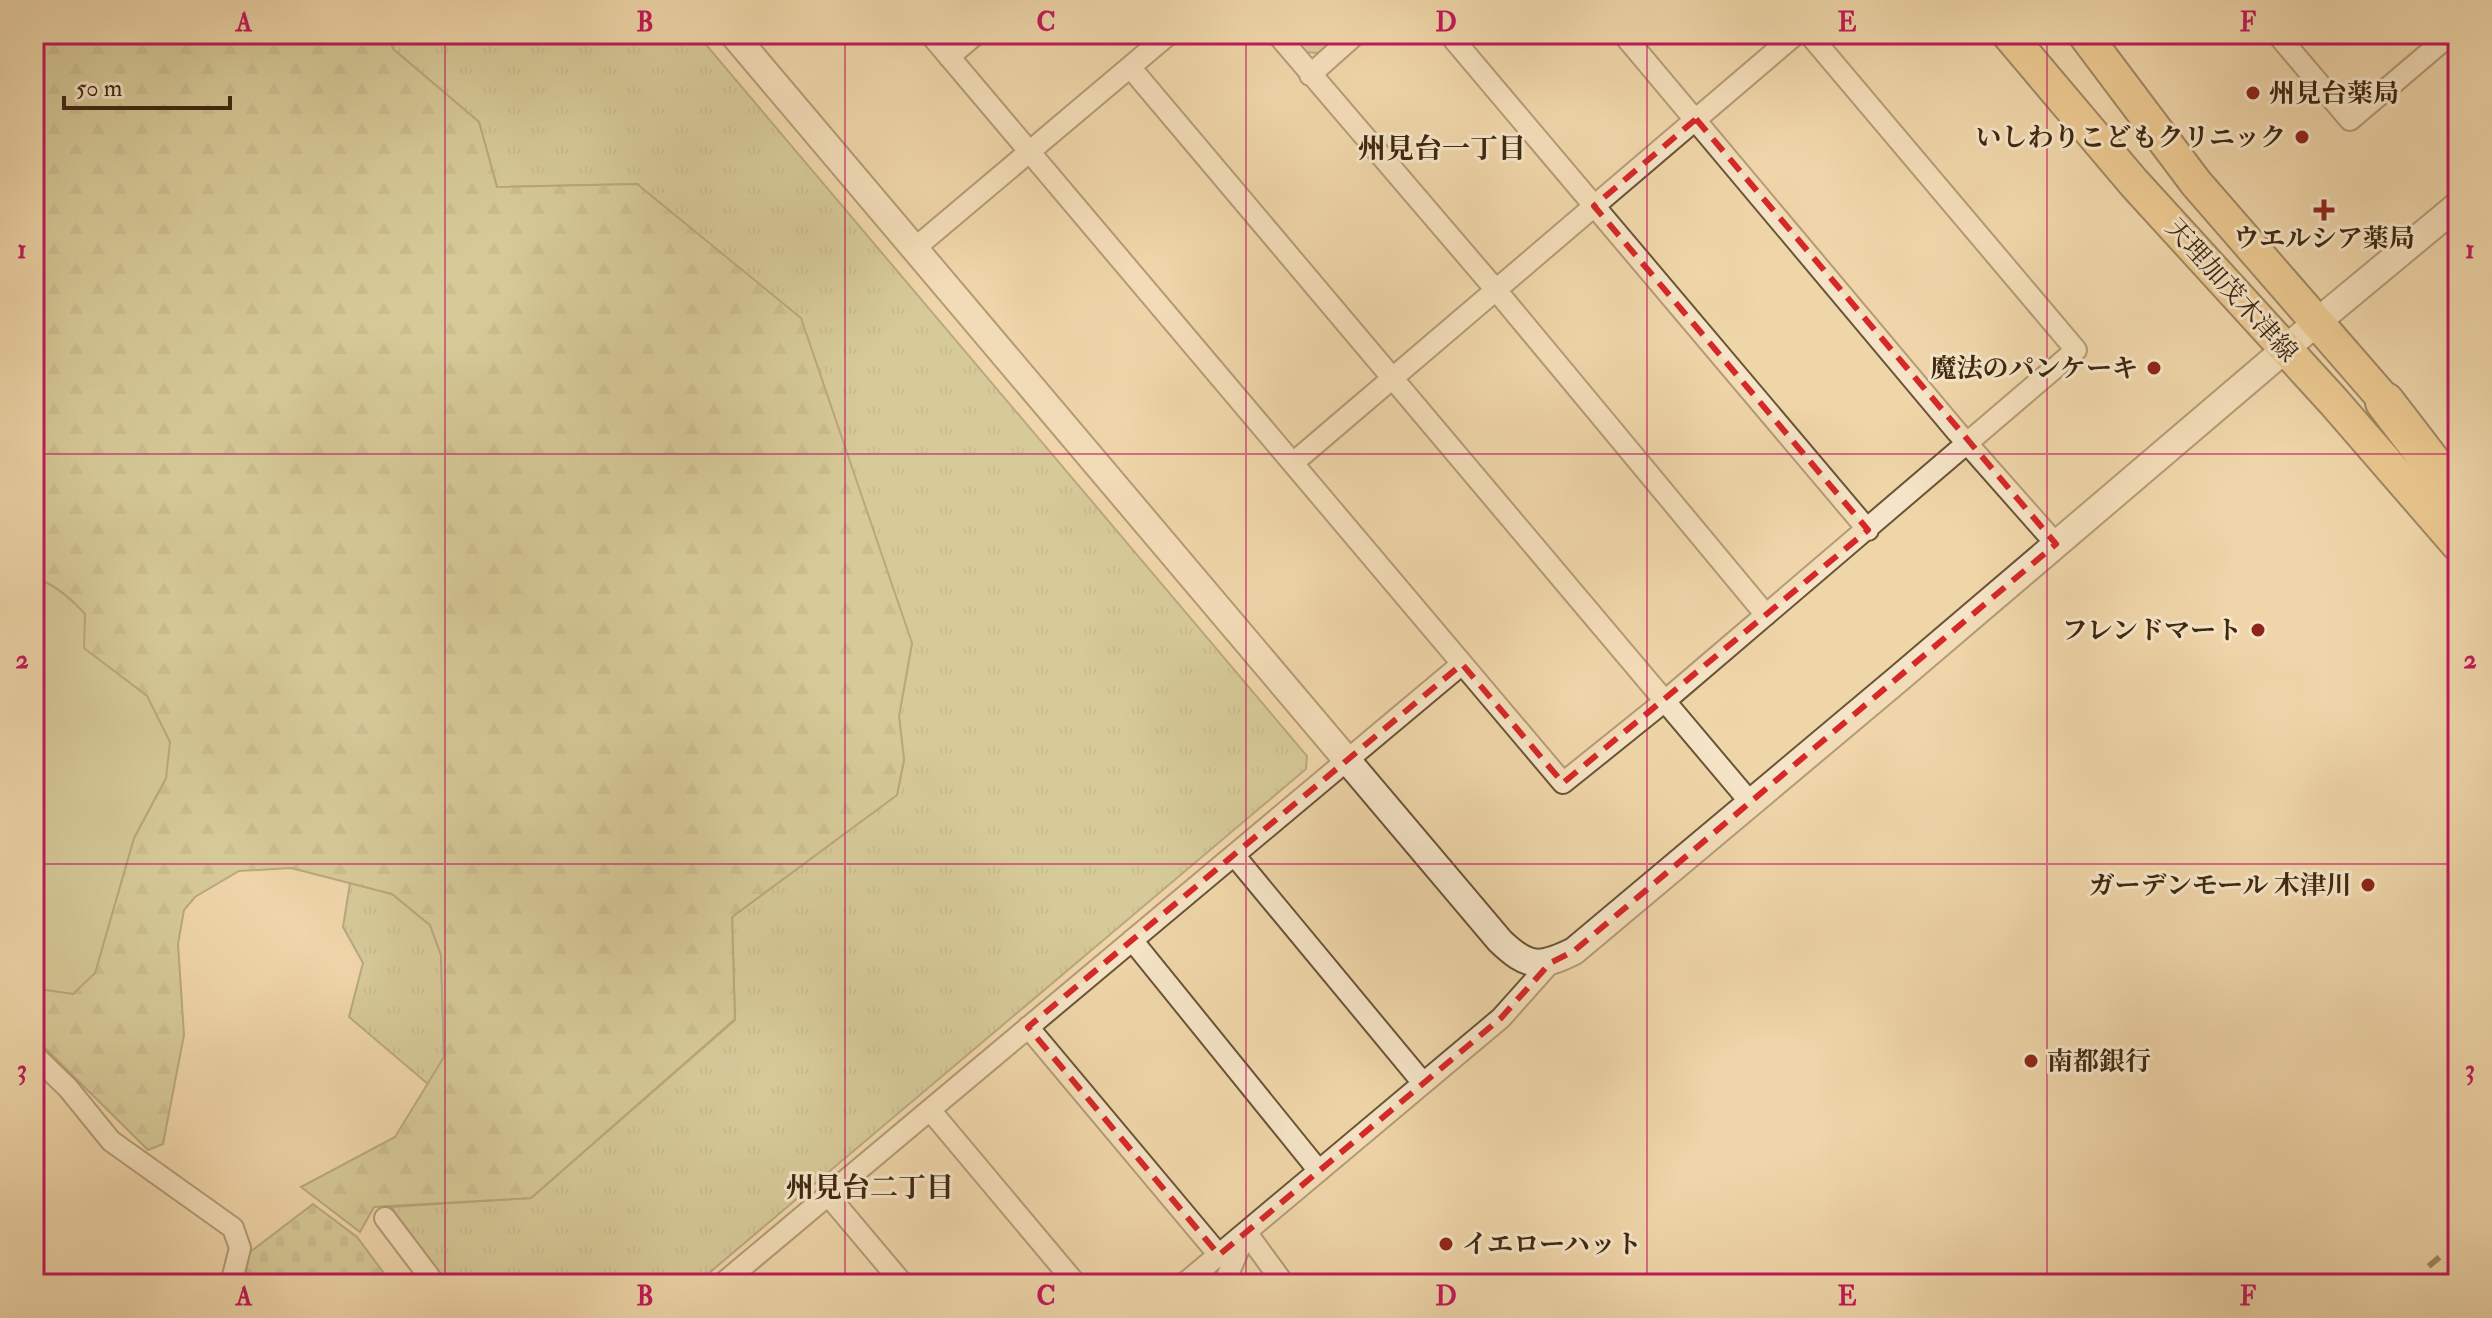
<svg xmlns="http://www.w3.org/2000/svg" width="2492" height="1318" viewBox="0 0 2492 1318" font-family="'IM FELL Double Pica','Noto Serif JP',serif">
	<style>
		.grass { fill: url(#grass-tufts); stroke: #7c724b; stroke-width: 2 }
		.forest { fill: url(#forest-firs); stroke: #7c724b; stroke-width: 2 }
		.cemetery { fill: url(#cemetery-stones); stroke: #7c724b; stroke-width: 2 }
		.park { fill: #bbbd86; stroke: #7c724b; stroke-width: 2 }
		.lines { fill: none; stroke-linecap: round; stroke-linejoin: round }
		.minor-casing { stroke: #6a5436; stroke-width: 24 }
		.tertiary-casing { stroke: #6a5436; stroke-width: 30 }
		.primary-casing { stroke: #3e2810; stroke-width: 36 }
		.motorway-casing { stroke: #3e2810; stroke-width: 42 }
		.minor { stroke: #f5e4c7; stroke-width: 20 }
		.tertiary { stroke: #f5e4c7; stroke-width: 26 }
		.primary { stroke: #e8bb74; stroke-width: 32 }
		.motorway { stroke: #e8bb74; stroke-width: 38 }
		.rail { stroke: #3e2810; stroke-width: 6; stroke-dasharray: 14 14; stroke-linecap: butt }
		.marked { fill: none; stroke: #d62828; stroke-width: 6; stroke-dasharray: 16 10; stroke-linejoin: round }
		.grid { fill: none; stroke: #c2185b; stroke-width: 2; stroke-opacity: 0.55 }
		.poi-dot { fill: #8f2418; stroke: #f5e4c7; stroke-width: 3 }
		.labels { text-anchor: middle; stroke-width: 6; stroke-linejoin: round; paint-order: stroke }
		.poi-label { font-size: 26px; font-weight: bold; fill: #3e2810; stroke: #f5e4c7; text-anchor: end }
		.street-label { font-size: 26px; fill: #3e2810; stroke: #f5e4c7 }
		.neighbourhood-label { font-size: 28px; font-weight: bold; fill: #3e2810; stroke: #f5e4c7 }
		.neatline { fill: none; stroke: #c2185b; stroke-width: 3 }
		.grid-label { font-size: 26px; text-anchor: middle; font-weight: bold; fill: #c2185b }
	</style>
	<defs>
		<pattern id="grass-tufts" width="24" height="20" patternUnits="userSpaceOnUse" patternTransform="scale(2)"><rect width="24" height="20" fill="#bbbd86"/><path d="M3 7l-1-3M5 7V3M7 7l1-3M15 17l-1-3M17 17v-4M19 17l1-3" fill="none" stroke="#a2a273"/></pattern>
		<pattern id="forest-firs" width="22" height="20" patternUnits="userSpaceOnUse" patternTransform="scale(2)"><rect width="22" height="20" fill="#bbbd86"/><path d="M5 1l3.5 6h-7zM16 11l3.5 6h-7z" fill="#a2a273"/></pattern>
		<pattern id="cemetery-stones" width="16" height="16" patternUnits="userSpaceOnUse" patternTransform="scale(2)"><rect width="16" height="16" fill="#bbbd86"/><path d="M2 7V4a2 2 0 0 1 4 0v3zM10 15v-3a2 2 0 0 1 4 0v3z" fill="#a2a273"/></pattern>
	</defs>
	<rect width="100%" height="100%" fill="#efd6a9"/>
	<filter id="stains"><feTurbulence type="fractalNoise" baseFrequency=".0025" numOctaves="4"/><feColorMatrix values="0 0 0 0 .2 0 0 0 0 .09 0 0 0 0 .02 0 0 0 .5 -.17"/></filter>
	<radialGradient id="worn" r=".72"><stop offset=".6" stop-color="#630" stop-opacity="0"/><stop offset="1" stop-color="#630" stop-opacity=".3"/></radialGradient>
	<path class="grass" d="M 387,34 L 697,34 L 1307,756 L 1306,769 L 696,1284 L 448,1284 L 391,1207 L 531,1198 L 735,1020 L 732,917 L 897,795 L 904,760 L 899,716 L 912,643 L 638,184 L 497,187 L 479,122 L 393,49 Z
		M 350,883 L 392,894 L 430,925 L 441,955 L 444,1057 L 429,1085 L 349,1017 L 363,963 L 343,927 Z"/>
	<path class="forest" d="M 34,34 L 387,34 L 393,49 L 479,122 L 497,187 L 637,184 L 801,318 L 912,643 L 899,716 L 904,760 L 897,795 L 732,917 L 735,1019 L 531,1198 L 374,1207 L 360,1232 L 301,1187 L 395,1137 L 444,1057 L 441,955 L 430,925 L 392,894 L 291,868 L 239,871 L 195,897 L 184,910 L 178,944 L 184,1035 L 163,1144 L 148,1150 L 34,1037 L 34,978 L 39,989 L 95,973 L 134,838 L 166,778 L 147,696 L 83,648 L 85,614 C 71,599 54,583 34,578 Z"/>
	<path class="cemetery" d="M 313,1204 L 357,1237 L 392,1284 L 243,1284 L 250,1252 Z"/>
	<path class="park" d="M 1289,34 L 1340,34 L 1318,53 L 1304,52 Z
		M 34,578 C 54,583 71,599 85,614 L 84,648 L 147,696 L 170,742 L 166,778 L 134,838 L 95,973 L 73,994 L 39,989 L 34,978 Z"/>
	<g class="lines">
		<defs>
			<path id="minor" d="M 930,34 L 1563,783 L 1665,701 L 2076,350 L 1809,34
				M 1277,34 L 1496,290 L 1766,615
				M 1449,34 L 1868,530
				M 1623,34 L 1957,432 L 2056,544
				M 2277,34 L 2350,120 L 2451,34
				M 949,57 L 976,34
				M 1130,67 L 1750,802
				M 1310,75 L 1356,34
				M 914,249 L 1169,34
				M 1293,463 L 1796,34
				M 1234,855 L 1423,1083
				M 1132,940 L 1319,1171
				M 1028,1027 L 1219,1255
				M 34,1055 L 68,1088 L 111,1141 L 233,1228 L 240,1248 L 231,1284
				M 930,1110 L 1076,1284
				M 828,1195 L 903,1284
				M 385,1218 L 435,1284
				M 722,1284 L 1462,664
				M 1184,1284 L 1501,1018 L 1550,963
				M 1224,1284 L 1246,1232 L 1284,1284"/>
			<path id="tertiary" d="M 733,34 L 1500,941 C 1528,968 1540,968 1574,951 L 1897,680 L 2317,322 L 2458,205"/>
			<path id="primary" d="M 2008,34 L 2134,183 L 2334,402 L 2458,545
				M 2084,34 L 2196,183 L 2402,420"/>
			<path id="motorway" d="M 2385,402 L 2458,497"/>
		</defs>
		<use href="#minor" class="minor-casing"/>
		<use href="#tertiary" class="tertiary-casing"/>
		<use href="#primary" class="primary-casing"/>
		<use href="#motorway" class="motorway-casing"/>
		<use href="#minor" class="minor"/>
		<use href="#tertiary" class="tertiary"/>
		<use href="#primary" class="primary"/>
		<use href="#motorway" class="motorway"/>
		<path class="rail" d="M 2407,1284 L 2458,1242"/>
	</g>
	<path d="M0 0H2492V1318H0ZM 1696,119 L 2056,544 L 1574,951 L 1550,963 L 1501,1018 L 1219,1255 L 1028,1027 L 1462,664 L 1563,783 L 1868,530 L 1594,206 Z" fill="#efd6a9" fill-opacity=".55" fill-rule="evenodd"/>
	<path class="marked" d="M 1696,119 L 2056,544 L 1574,951 L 1550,963 L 1501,1018 L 1219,1255 L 1028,1027 L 1462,664 L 1563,783 L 1868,530 L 1594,206 Z"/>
	<path class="grid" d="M 445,34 L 445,1284M 845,34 L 845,1284M 1246,34 L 1246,1284M 1647,34 L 1647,1284M 2047,34 L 2047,1284M 34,454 L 2458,454M 34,864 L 2458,864"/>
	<g class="poi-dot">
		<circle cx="2253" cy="93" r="8"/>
		<circle cx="2302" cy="137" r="8"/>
		<path d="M2320 198h8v8h8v8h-8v8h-8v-8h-8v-8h8z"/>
		<circle cx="2154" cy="368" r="8"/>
		<circle cx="2258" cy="630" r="8"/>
		<circle cx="2368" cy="885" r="8"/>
		<circle cx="2031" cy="1061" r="8"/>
		<circle cx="1446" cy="1244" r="8"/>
	</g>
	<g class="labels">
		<g class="poi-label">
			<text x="2269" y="102" text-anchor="start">州見台薬局</text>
			<text x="2286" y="146">いしわりこどもクリニック</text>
			<text x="2324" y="247" text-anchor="middle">ウエルシア薬局</text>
			<text x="2138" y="377">魔法のパンケーキ</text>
			<text x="2242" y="639">フレンドマート</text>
			<text x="2352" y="894">ガーデンモール 木津川</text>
			<text x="2047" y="1070" text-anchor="start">南都銀行</text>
			<text x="1462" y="1253" text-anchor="start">イエローハット</text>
		</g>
		<g class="street-label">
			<text transform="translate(2232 290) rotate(48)" y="9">天理加茂木津線</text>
		</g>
		<g class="neighbourhood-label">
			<text x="1442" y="158">州見台一丁目</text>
			<text x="870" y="1197">州見台二丁目</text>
		</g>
	</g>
	<rect width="2492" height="1318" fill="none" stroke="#efd6a9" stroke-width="88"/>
	<path d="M64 96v12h166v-12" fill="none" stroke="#3e2810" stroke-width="4"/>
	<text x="76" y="96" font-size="24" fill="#3e2810" stroke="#f5e4c7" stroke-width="6" paint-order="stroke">50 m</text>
	<rect x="44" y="44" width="2404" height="1230" class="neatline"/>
	<g class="grid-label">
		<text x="244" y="31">A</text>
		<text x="645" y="31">B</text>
		<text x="1046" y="31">C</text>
		<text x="1446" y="31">D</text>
		<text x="1847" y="31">E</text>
		<text x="2248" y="31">F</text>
		<text x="22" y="258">1</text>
		<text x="2470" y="258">1</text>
		<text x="22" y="668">2</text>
		<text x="2470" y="668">2</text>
		<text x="22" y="1078">3</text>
		<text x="2470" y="1078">3</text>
		<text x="244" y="1305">A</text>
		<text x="645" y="1305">B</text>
		<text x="1046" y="1305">C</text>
		<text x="1446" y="1305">D</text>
		<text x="1847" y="1305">E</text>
		<text x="2248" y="1305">F</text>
	</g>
	<rect width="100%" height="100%" filter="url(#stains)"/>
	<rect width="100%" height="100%" fill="url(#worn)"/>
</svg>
